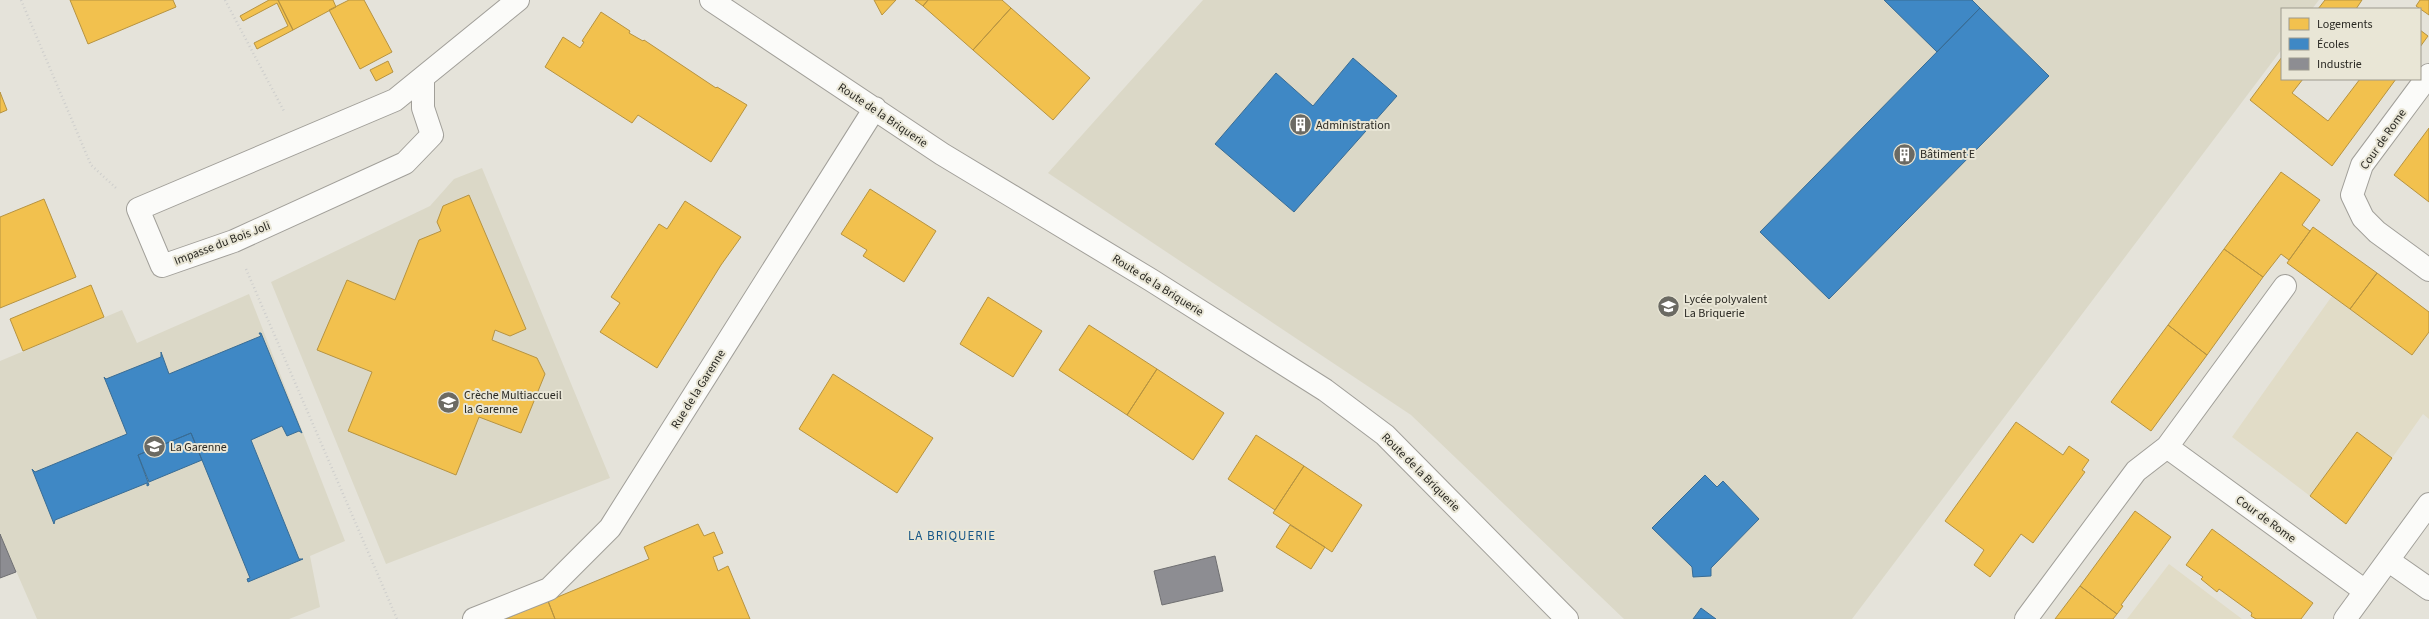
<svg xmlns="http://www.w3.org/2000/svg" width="2429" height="619" viewBox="0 0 2429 619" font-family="'Source Sans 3',sans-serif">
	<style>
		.built { fill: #dbd8c7 }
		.green { fill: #e1dcc7 }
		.homes { fill: #f2c14e; stroke: #b69341 }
		.schools { fill: #3f88c5; stroke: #396c94 }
		.industry { fill: #8d8d92; stroke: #6f6f71 }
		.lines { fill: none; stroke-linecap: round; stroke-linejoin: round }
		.minor-casing { stroke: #a19f99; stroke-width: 24 }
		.path { stroke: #cececc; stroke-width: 2.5; stroke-dasharray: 1 3; stroke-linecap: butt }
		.minor { stroke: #fbfbf9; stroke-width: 22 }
		.labels { text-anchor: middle; stroke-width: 4; stroke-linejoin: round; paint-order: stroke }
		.street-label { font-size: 12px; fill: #2a2923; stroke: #e9e6d6 }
		.poi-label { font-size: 12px; fill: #2a2923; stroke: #e9e6d6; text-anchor: start }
		.neighbourhood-label { font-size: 13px; letter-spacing: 1px; fill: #185787; stroke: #e9e6d6 }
	</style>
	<rect width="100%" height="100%" fill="#e5e3da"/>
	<path class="built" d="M 1203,0 L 2319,0 L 2312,9 L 2282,9 L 2282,49 L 1852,619 L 1624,619 L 1411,415 L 1048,173 Z
		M 482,168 L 610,478 L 386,564 L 271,282 L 430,206 L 454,179 Z
		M 249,294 L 345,541 L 310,556 L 320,607 L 289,619 L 37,619 L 0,534 L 0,361 L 122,310 L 137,343 Z"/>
	<path class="green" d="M 2332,296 L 2412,355 L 2429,332 L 2429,419 L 2423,414 L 2392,458 L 2357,432 L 2310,496 L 2232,437 Z
		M 2169,564 L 2242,619 L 2127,619 Z"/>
	<path class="homes" d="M 70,0 L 173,0 L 176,7 L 88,44 Z
		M 269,0 L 278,0 L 293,30 L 257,49 L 254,43 L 288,26 L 277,3 L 243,21 L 240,16 Z
		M 278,0 L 333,0 L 336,7 L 293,30 Z
		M 349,0 L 364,0 L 392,52 L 360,69 L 329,10 Z
		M 874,0 L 896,0 L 882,15 Z
		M 915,0 L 928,0 L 923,6 Z
		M 928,0 L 1002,0 L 1011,8 L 973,50 L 923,6 Z
		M 2325,0 L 2362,0 L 2356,9 L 2318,9 Z
		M 2420,0 L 2429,0 L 2429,15 L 2416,6 Z
		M 1011,8 L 1090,78 L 1053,120 L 973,50 Z
		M 601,12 L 630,31 L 629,33 L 643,41 L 644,40 L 716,88 L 717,87 L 747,105 L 711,162 L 638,115 L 632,123 L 545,67 L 563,37 L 580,48 L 584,42 L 582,41 Z
		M 2420,30 L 2428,36 L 2420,47 Z
		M 2282,57 L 2282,79 L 2303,79 L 2292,93 L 2328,121 L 2360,79 L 2396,79 L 2332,166 L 2250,100 Z
		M 388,61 L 393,72 L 376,81 L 370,70 Z
		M 0,92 L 7,110 L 0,113 Z
		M 2429,128 L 2429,202 L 2394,175 Z
		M 2281,172 L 2320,200 L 2302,225 L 2310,231 L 2289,260 L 2281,254 L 2263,277 L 2224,249 Z
		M 870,189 L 936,231 L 904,282 L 863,256 L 867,250 L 841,234 Z
		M 469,195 L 526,329 L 510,336 L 495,330 L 492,340 L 537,358 L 545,374 L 521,433 L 479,417 L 456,475 L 348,431 L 372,372 L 317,350 L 347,280 L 395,300 L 419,240 L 441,231 L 437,222 L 443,206 Z
		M 44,199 L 76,277 L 0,308 L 0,217 Z
		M 685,201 L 741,237 L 721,265 L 657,368 L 600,332 L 620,303 L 611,297 L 659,224 L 667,229 Z
		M 2313,227 L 2377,273 L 2350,309 L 2287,263 Z
		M 2224,249 L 2263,277 L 2207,355 L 2168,325 Z
		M 2377,273 L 2429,312 L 2429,332 L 2412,355 L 2350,309 Z
		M 91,285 L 104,317 L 23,351 L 10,319 Z
		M 988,297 L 1042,331 L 1013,377 L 960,344 Z
		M 1089,325 L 1157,369 L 1127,415 L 1059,370 Z
		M 2168,325 L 2207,355 L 2151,431 L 2111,402 Z
		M 1157,369 L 1224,413 L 1193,460 L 1127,415 Z
		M 833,374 L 933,438 L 897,493 L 799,429 Z
		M 2016,422 L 2063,455 L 2069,446 L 2089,460 L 2082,470 L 2085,472 L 2033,543 L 2021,534 L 1990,577 L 1974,565 L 1984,550 L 1945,521 Z
		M 2357,432 L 2392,458 L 2346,524 L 2310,496 Z
		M 1256,435 L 1304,466 L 1275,510 L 1228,479 Z
		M 1304,466 L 1362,505 L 1332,552 L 1273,513 Z
		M 2135,511 L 2171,537 L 2121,605 L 2123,606 L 2117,614 L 2080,586 Z
		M 698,524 L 704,536 L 714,532 L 723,553 L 713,557 L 718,571 L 728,566 L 750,619 L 555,619 L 548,601 L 649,559 L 644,547 Z
		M 1290,525 L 1325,547 L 1311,569 L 1276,547 Z
		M 2212,529 L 2313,603 L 2301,619 L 2256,619 L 2251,616 L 2252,613 L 2219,589 L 2217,592 L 2201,579 L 2203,577 L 2186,565 Z
		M 2080,586 L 2117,614 L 2113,619 L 2055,619 Z
		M 548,601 L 555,619 L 505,619 Z"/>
	<path class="schools" d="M 1884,0 L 1972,0 L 1980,8 L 1937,52 Z
		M 1980,8 L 2049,76 L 1829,299 L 1760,232 Z
		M 1353,58 L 1397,96 L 1294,212 L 1215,144 L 1276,73 L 1313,106 Z
		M 259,333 L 261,333 L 302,433 L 299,431 L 287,436 L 282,426 L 251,440 L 299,559 L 303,559 L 248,582 L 247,579 L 250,578 L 191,433 L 138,455 L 149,485 L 147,486 L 147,483 L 55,520 L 54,524 L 32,469 L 35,472 L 127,434 L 104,377 L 106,379 L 161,357 L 161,352 L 169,374 L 261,336 Z
		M 191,433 L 202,460 L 149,482 L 138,455 Z
		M 1705,475 L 1717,487 L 1723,481 L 1759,519 L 1711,568 L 1711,576 L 1693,577 L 1692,567 L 1652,528 Z
		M 1701,608 L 1716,619 L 1693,619 Z"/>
	<path class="industry" d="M 0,534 L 16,572 L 0,578 Z
		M 1215,556 L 1223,591 L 1162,605 L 1154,571 Z"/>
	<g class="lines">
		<defs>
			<path id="minor" d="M 711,0 L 942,154 L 1151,280 L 1325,390 L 1385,435 L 1567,619
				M 2429,75 L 2362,165 L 2352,195 L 2363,218 L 2377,232 L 2429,270
				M 423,80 L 423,108 L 432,135 L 405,163 L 234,241 L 162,266 L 138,209 L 395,100 L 518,0
				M 2167,447 L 2365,591
				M 2389,561 L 2429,589
				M 474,619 L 549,589 L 610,528 L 875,108
				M 2026,619 L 2136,471 L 2167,447 L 2285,286
				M 2345,619 L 2429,504"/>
		</defs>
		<use href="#minor" class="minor-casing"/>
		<path class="path" d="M 21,0 L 91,165 L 116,188
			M 225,0 L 285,113
			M 246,269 L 397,619"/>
		<use href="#minor" class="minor"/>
	</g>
	<defs>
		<symbol id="building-disc" viewBox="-11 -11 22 22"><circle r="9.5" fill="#6b6a63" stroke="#e9e6d6"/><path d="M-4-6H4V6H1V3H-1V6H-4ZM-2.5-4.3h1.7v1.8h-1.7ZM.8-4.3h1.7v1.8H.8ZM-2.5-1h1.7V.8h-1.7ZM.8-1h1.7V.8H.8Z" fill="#fff"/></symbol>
		<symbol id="school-disc" viewBox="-11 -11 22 22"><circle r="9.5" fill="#6b6a63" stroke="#e9e6d6"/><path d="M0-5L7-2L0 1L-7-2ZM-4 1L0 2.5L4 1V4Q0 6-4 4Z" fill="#fff"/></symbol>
	</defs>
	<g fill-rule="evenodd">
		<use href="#building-disc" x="1288" y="112" width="25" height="25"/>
		<use href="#building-disc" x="1892" y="142" width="25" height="25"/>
		<use href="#school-disc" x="1656" y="294" width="25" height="25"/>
		<use href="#school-disc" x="436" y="390" width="25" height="25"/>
		<use href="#school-disc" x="142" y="434" width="25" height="25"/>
	</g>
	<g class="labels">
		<g class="street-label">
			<text transform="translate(883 115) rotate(34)" y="4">Route de la Briquerie</text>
			<text transform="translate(2383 139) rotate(-55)" y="4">Cour de Rome</text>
			<text transform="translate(222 243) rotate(-21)" y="4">Impasse du Bois Joli</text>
			<text transform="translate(1158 285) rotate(32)" y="4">Route de la Briquerie</text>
			<text transform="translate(698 389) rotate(-58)" y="4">Rue de la Garenne</text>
			<text transform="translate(1421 472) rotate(45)" y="4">Route de la Briquerie</text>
			<text transform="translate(2266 519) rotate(36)" y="4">Cour de Rome</text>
		</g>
		<g class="poi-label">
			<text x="1316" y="129">Administration</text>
			<text x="1920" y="158">Bâtiment E</text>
			<text x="1684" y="303">Lycée polyvalent<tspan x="1684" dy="14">La Briquerie</tspan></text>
			<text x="464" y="399">Crèche Multiaccueil<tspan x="464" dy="14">la Garenne</tspan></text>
			<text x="170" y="451">La Garenne</text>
		</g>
		<g class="neighbourhood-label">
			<text x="952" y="540">LA BRIQUERIE</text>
		</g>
	</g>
	<rect x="2281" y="8" width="140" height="72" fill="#e9e6d6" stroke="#9d9a8e"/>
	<rect x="2289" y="18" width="20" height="12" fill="#f2c14e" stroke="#9d9a8e"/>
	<text x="2317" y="28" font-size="12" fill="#2a2923">Logements</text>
	<rect x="2289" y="38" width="20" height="12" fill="#3f88c5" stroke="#9d9a8e"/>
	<text x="2317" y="48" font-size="12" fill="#2a2923">Écoles</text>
	<rect x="2289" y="58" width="20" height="12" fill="#8d8d92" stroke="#9d9a8e"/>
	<text x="2317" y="68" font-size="12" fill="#2a2923">Industrie</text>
</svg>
